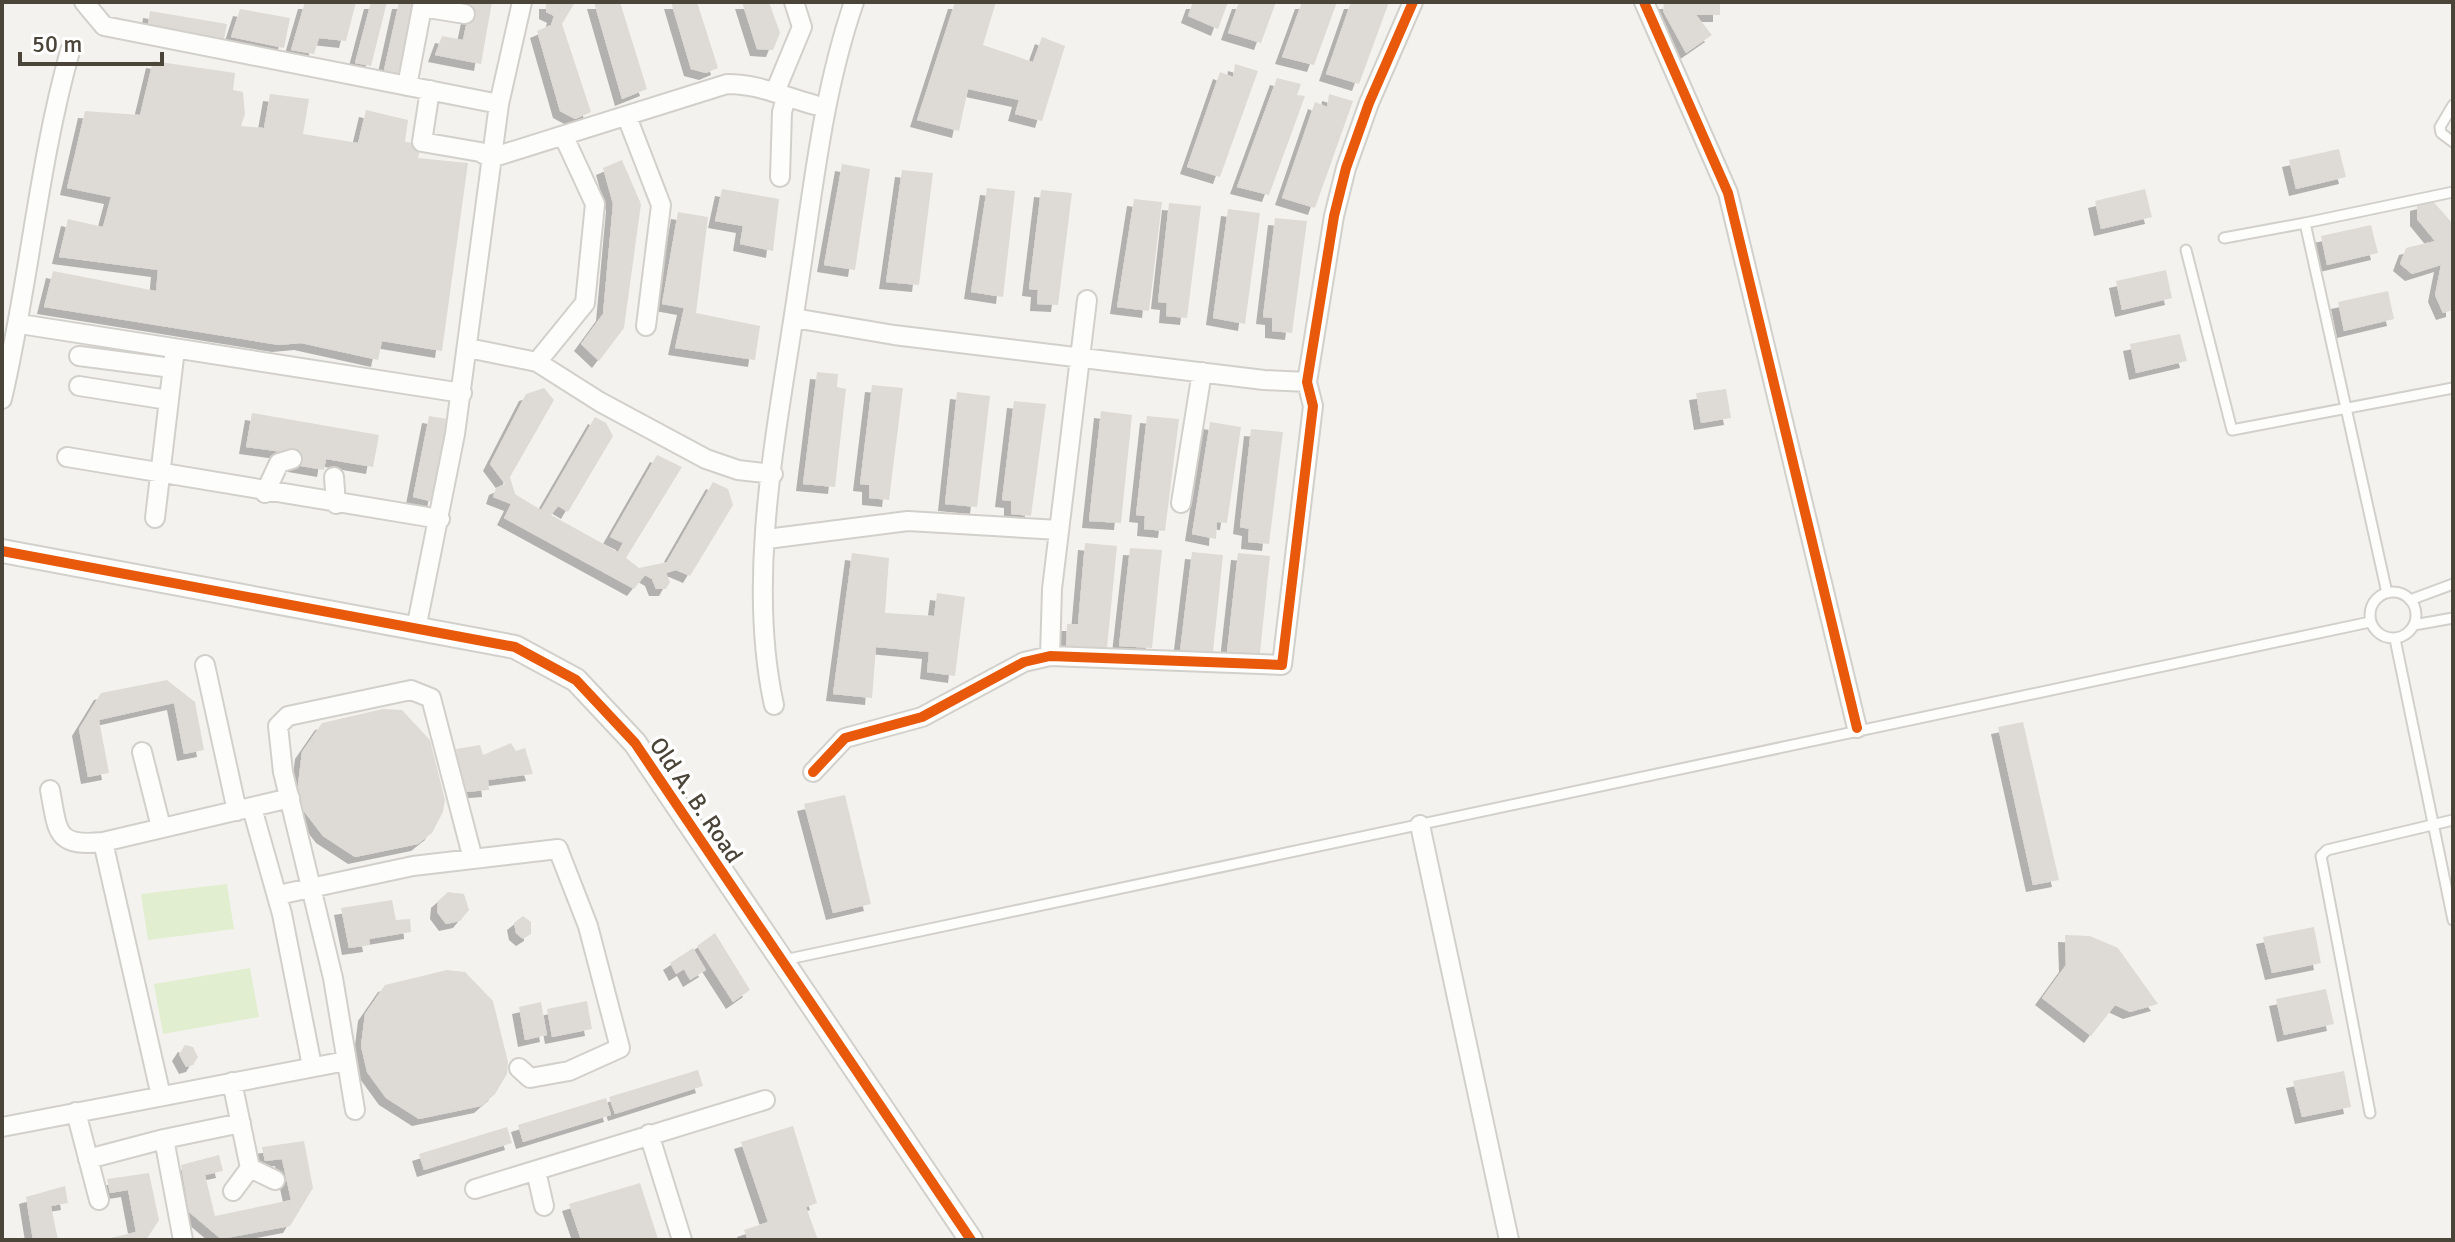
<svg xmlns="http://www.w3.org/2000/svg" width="2455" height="1242" viewBox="0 0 2455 1242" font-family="Signika,sans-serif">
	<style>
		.green { fill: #e1eecf }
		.building { fill: #dedbd6; filter: url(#shadow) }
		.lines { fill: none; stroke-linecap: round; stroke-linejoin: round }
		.service-casing { stroke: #d2d0cb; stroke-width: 13 }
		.minor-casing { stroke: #d2d0cb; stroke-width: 22 }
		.tertiary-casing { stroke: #d2d0cb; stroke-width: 26 }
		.service { stroke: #fdfdfc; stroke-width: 9 }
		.minor { stroke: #fdfdfc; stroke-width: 18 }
		.tertiary { stroke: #fdfdfc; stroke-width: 22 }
		.cycleway-casing { stroke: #fff; stroke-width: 15 }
		.cycleway { stroke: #e8590c; stroke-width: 10 }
		.labels { text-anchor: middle; stroke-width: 7; stroke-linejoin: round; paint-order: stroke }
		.street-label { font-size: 24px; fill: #4b4439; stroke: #fff }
	</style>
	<defs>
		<filter id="shadow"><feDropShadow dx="-7" dy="7" stdDeviation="0" flood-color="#0004"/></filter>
	</defs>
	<rect width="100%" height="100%" fill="#f4f2ee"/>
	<path class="green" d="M 227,884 L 234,929 L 148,940 L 141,894 Z
		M 250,968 L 259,1017 L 163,1034 L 154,984 Z"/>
	<path class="building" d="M 305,2 L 356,2 L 346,41 L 319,38 L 314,54 L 291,50 Z
		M 371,2 L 387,2 L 371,66 L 355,63 Z
		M 399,2 L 413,2 L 398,76 L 384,70 Z
		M 471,2 L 492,2 L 481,64 L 435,55 L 442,36 L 463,40 Z
		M 546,2 L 575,2 L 562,24 L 591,112 L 575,119 L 560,111 L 537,31 L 551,25 L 554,16 L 546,12 Z
		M 594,2 L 620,2 L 647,89 L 622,99 Z
		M 671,2 L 697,2 L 718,68 L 706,73 L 691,69 Z
		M 742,2 L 769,2 L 780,33 L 773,50 L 757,49 Z
		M 955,2 L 996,2 L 983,45 L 1033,62 L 1042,37 L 1065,46 L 1042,121 L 1015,114 L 1019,100 L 968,89 L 959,131 L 917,120 Z
		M 1193,2 L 1228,2 L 1218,29 L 1188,16 Z
		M 1239,2 L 1276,2 L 1261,43 L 1228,33 Z
		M 1302,2 L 1337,2 L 1314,65 L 1282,57 Z
		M 1351,2 L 1389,2 L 1359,84 L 1326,74 Z
		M 1664,2 L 1720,2 L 1720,15 L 1696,15 L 1712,35 L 1686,53 L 1663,11 Z
		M 240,9 L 290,18 L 284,48 L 231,37 Z
		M 150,11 L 227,24 L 224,39 L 148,25 Z
		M 153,61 L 235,73 L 233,90 L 243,92 L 245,114 L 241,126 L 264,128 L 270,94 L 309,99 L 303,134 L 358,143 L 366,110 L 408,120 L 405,142 L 421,144 L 418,158 L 468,163 L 442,351 L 382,341 L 378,360 L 301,343 L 279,345 L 44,307 L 53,271 L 156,291 L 158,270 L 59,257 L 68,219 L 103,227 L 111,197 L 67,188 L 85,111 L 140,115 Z
		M 1235,64 L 1258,71 L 1220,177 L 1187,167 L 1220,72 L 1233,77 Z
		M 1277,78 L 1301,84 L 1297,95 L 1305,96 L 1269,195 L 1237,187 Z
		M 1329,94 L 1353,101 L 1315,208 L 1282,198 L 1315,102 L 1327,107 Z
		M 2339,149 L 2346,177 L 2296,189 L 2289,160 Z
		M 622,160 L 641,204 L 624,328 L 599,361 L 581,344 L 603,314 L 613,204 L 603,168 Z
		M 842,164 L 870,169 L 855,270 L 824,265 Z
		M 902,170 L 933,173 L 919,285 L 886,282 Z
		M 987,188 L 1015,191 L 1003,297 L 971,292 Z
		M 722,189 L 779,199 L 773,251 L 740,244 L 743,226 L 715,221 Z
		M 2145,189 L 2152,217 L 2101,229 L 2095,201 Z
		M 1041,190 L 1072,193 L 1058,305 L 1037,304 L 1038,290 L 1029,289 Z
		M 1134,199 L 1162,202 L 1149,311 L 1117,307 Z
		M 2432,200 L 2453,224 L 2453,310 L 2443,313 L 2435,295 L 2441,265 L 2412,274 L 2400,264 L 2406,248 L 2435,241 L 2417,219 L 2417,204 Z
		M 1169,203 L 1201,206 L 1187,318 L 1166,316 L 1167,303 L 1158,302 Z
		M 1228,209 L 1260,213 L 1245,324 L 1213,318 Z
		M 678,212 L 708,217 L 696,313 L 760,326 L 755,360 L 675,348 L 684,308 L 662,304 Z
		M 1275,218 L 1307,221 L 1292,333 L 1272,331 L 1272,318 L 1263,317 Z
		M 2371,225 L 2378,253 L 2327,265 L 2321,236 Z
		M 2166,270 L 2172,298 L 2122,310 L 2116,281 Z
		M 2388,291 L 2394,319 L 2344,331 L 2338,302 Z
		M 2180,334 L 2187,361 L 2136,373 L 2130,344 Z
		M 817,372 L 838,374 L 837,387 L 846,389 L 835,487 L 803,484 Z
		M 872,385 L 903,388 L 889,500 L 869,498 L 869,485 L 860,484 Z
		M 544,388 L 554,400 L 510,477 L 515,494 L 541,510 L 595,417 L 606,423 L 613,436 L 568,512 L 558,506 L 551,515 L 618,552 L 623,543 L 610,537 L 657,455 L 682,467 L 626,558 L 639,568 L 667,562 L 713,482 L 728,489 L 733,505 L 690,576 L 676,570 L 666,573 L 670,582 L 666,589 L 656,589 L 652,579 L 645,575 L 634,589 L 504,518 L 511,504 L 493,497 L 496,488 L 505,484 L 490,464 L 526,394 Z
		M 1726,389 L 1731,418 L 1701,423 L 1696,393 Z
		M 957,392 L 990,396 L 977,507 L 945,504 Z
		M 1014,401 L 1046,404 L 1031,516 L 1011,514 L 1011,501 L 1002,500 Z
		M 1101,411 L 1132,415 L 1121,523 L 1089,521 Z
		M 252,413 L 379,435 L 373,467 L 326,459 L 324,470 L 295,465 L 296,454 L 246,447 Z
		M 429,416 L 448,419 L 434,502 L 413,497 Z
		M 1147,416 L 1179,419 L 1165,531 L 1144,529 L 1145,516 L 1136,515 Z
		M 1210,422 L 1241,427 L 1227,523 L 1217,522 L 1216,539 L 1192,534 Z
		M 1251,429 L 1283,432 L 1269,544 L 1248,542 L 1249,529 L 1240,527 Z
		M 1085,543 L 1117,546 L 1107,648 L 1066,647 L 1067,624 L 1078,624 Z
		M 1130,548 L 1162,550 L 1152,648 L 1119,646 Z
		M 1192,552 L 1223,555 L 1213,652 L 1180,651 Z
		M 852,553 L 889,558 L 885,613 L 934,616 L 937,593 L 965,597 L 955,676 L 927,672 L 929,652 L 876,647 L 872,698 L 833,694 Z
		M 1238,553 L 1270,556 L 1260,653 L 1227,652 Z
		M 167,680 L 195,702 L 204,750 L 184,754 L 174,703 L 99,720 L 109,773 L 88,777 L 79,729 L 101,693 Z
		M 383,709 L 402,710 L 430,740 L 445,800 L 443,812 L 432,833 L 418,844 L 355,857 L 323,836 L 303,810 L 298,785 L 302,752 L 322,723 Z
		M 2023,722 L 2059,880 L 2033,885 L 1998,727 Z
		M 511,743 L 516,751 L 525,748 L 533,774 L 488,780 L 489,790 L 465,792 L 456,749 L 480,745 L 483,755 Z
		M 845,795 L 871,904 L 833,913 L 804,804 Z
		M 448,892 L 464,894 L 469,910 L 460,921 L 446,924 L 437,912 L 438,901 Z
		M 392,900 L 396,920 L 410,919 L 411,932 L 369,939 L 370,945 L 349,948 L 341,908 Z
		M 523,916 L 531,922 L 531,934 L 523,939 L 516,933 L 514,923 Z
		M 2314,927 L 2321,963 L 2272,973 L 2263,937 Z
		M 715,933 L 750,990 L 733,1002 L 697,946 Z
		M 2065,935 L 2090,936 L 2118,948 L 2158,1004 L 2130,1012 L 2115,1005 L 2091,1036 L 2042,998 L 2066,965 Z
		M 693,948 L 706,970 L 690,980 L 684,969 L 676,974 L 670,963 Z
		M 447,970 L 465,972 L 493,1001 L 508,1062 L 507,1074 L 495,1094 L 481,1106 L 419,1119 L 386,1098 L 367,1072 L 361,1046 L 365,1014 L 385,985 Z
		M 2326,989 L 2334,1024 L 2284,1035 L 2276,999 Z
		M 587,1001 L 592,1029 L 552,1037 L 547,1009 Z
		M 541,1002 L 547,1035 L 525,1040 L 519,1007 Z
		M 185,1045 L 193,1047 L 198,1057 L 193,1065 L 186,1067 L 179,1054 Z
		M 698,1070 L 703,1086 L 615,1114 L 609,1097 Z
		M 2344,1071 L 2351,1107 L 2302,1117 L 2293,1081 Z
		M 606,1098 L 611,1115 L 523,1142 L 518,1125 Z
		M 793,1126 L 817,1203 L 806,1207 L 818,1240 L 748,1240 L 744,1230 L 768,1222 L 741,1142 Z
		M 507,1127 L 512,1143 L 424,1170 L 419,1154 Z
		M 304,1141 L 313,1188 L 290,1226 L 221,1239 L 189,1212 L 181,1165 L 219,1155 L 223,1171 L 205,1175 L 215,1216 L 291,1200 L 282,1159 L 265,1161 L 262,1147 Z
		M 149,1173 L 159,1220 L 146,1240 L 102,1240 L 136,1232 L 128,1190 L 110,1193 L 107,1179 Z
		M 640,1183 L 658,1239 L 581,1240 L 569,1204 Z
		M 65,1186 L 68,1203 L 51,1206 L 58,1240 L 33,1240 L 26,1197 Z"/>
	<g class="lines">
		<defs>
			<path id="service" d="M 2453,105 L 2440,127 L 2441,133 L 2453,142
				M 2305,223 L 2453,192
				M 2224,238 L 2305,223 L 2387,593
				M 2186,250 L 2232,430 L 2453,388
				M2370 615a23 23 0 1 1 46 0a23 23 0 1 1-46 0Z
				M 2410,600 L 2453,584
				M 2414,625 L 2453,618
				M 2395,639 L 2453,920
				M 784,960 L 2370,622
				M 2370,1113 L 2321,856 L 2327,850 L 2453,820"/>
			<path id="minor" d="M 84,2 L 104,26 L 499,104
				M 1644,2 L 1728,193 L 1857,728
				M 422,7 L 465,14
				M 407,86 L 423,2
				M 430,90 L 422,142 L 480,152 L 491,158 L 727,84 C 760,84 784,97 815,105
				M 775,92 L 802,27 L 794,2
				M 627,117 L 661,205 L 646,326
				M 780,177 L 782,112 L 786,98
				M 794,318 L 894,335 L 1264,380 L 1307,382
				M 20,324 L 462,393
				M 468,348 L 537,362 L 600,402 L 706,459 L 738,470 L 773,474
				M 79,356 L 172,368
				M 537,362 L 585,303 L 595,204 L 564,137
				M 79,386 L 168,400
				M 2,399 C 29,284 38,165 70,51
				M 67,457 L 440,519
				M 334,477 L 336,504
				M 265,493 L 279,463 L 292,459
				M 1181,503 L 1202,372
				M 155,518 L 175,349
				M 767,539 L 908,521 L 1059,530
				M 416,629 L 455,434 L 499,104 L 522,2
				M 1050,656 L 1052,589 L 1087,300
				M 205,665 L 237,811
				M 774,705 C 745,574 779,420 798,288 C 813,191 822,95 854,2
				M 142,752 L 161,827
				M 813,772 L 845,738 L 922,717 L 1024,662 L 1050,656 L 1282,665 L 1313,406 L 1307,382 L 1334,216 L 1346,168 L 1369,103 L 1413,2
				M 50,790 C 58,832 55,847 103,842 L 290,798
				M 252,808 L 282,914 L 312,1066
				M 1420,825 L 1509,1240
				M 103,842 L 161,1096
				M 278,895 L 413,866 L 558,849 L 588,926 L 620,1048 L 569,1071 L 530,1078 L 519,1068
				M 232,1082 L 250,1168 L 275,1180
				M 355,1110 L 333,978 L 283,772 L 278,726 L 288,716 L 411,690 L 431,698 L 473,859
				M 76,1112 L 99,1200
				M 2,1127 L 346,1061
				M 649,1134 L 682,1240
				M 164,1139 L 241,1123
				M 88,1159 L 164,1139 L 183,1240
				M 536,1171 L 544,1206
				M 475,1189 L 765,1100
				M 233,1191 L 250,1168"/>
			<path id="tertiary" d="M 2,551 L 515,647 L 576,680 L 635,743 L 971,1240"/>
		</defs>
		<use href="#service" class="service-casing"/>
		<use href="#minor" class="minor-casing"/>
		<use href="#tertiary" class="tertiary-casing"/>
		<use href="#service" class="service"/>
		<use href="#minor" class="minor"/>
		<use href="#tertiary" class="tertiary"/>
		<defs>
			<path id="cycleway" d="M 1644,2 L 1728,193 L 1857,728
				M 2,551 L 515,647 L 576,680 L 635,743 L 971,1240
				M 813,772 L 845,738 L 922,717 L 1024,662 L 1050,656 L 1282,665 L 1313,406 L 1307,382 L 1334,216 L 1346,168 L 1369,103 L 1413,2"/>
		</defs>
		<use href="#cycleway" class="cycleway-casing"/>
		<use href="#cycleway" class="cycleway"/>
	</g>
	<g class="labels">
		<g class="street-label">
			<text transform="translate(696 800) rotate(56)" y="8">Old A. B. Road</text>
		</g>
	</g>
	<rect width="2455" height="1242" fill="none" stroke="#4b4439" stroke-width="8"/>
	<path d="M20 52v12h142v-12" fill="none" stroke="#4b4439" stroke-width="4"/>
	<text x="32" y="52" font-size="24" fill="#4b4439" stroke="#ffffff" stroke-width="6" paint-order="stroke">50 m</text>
</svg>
